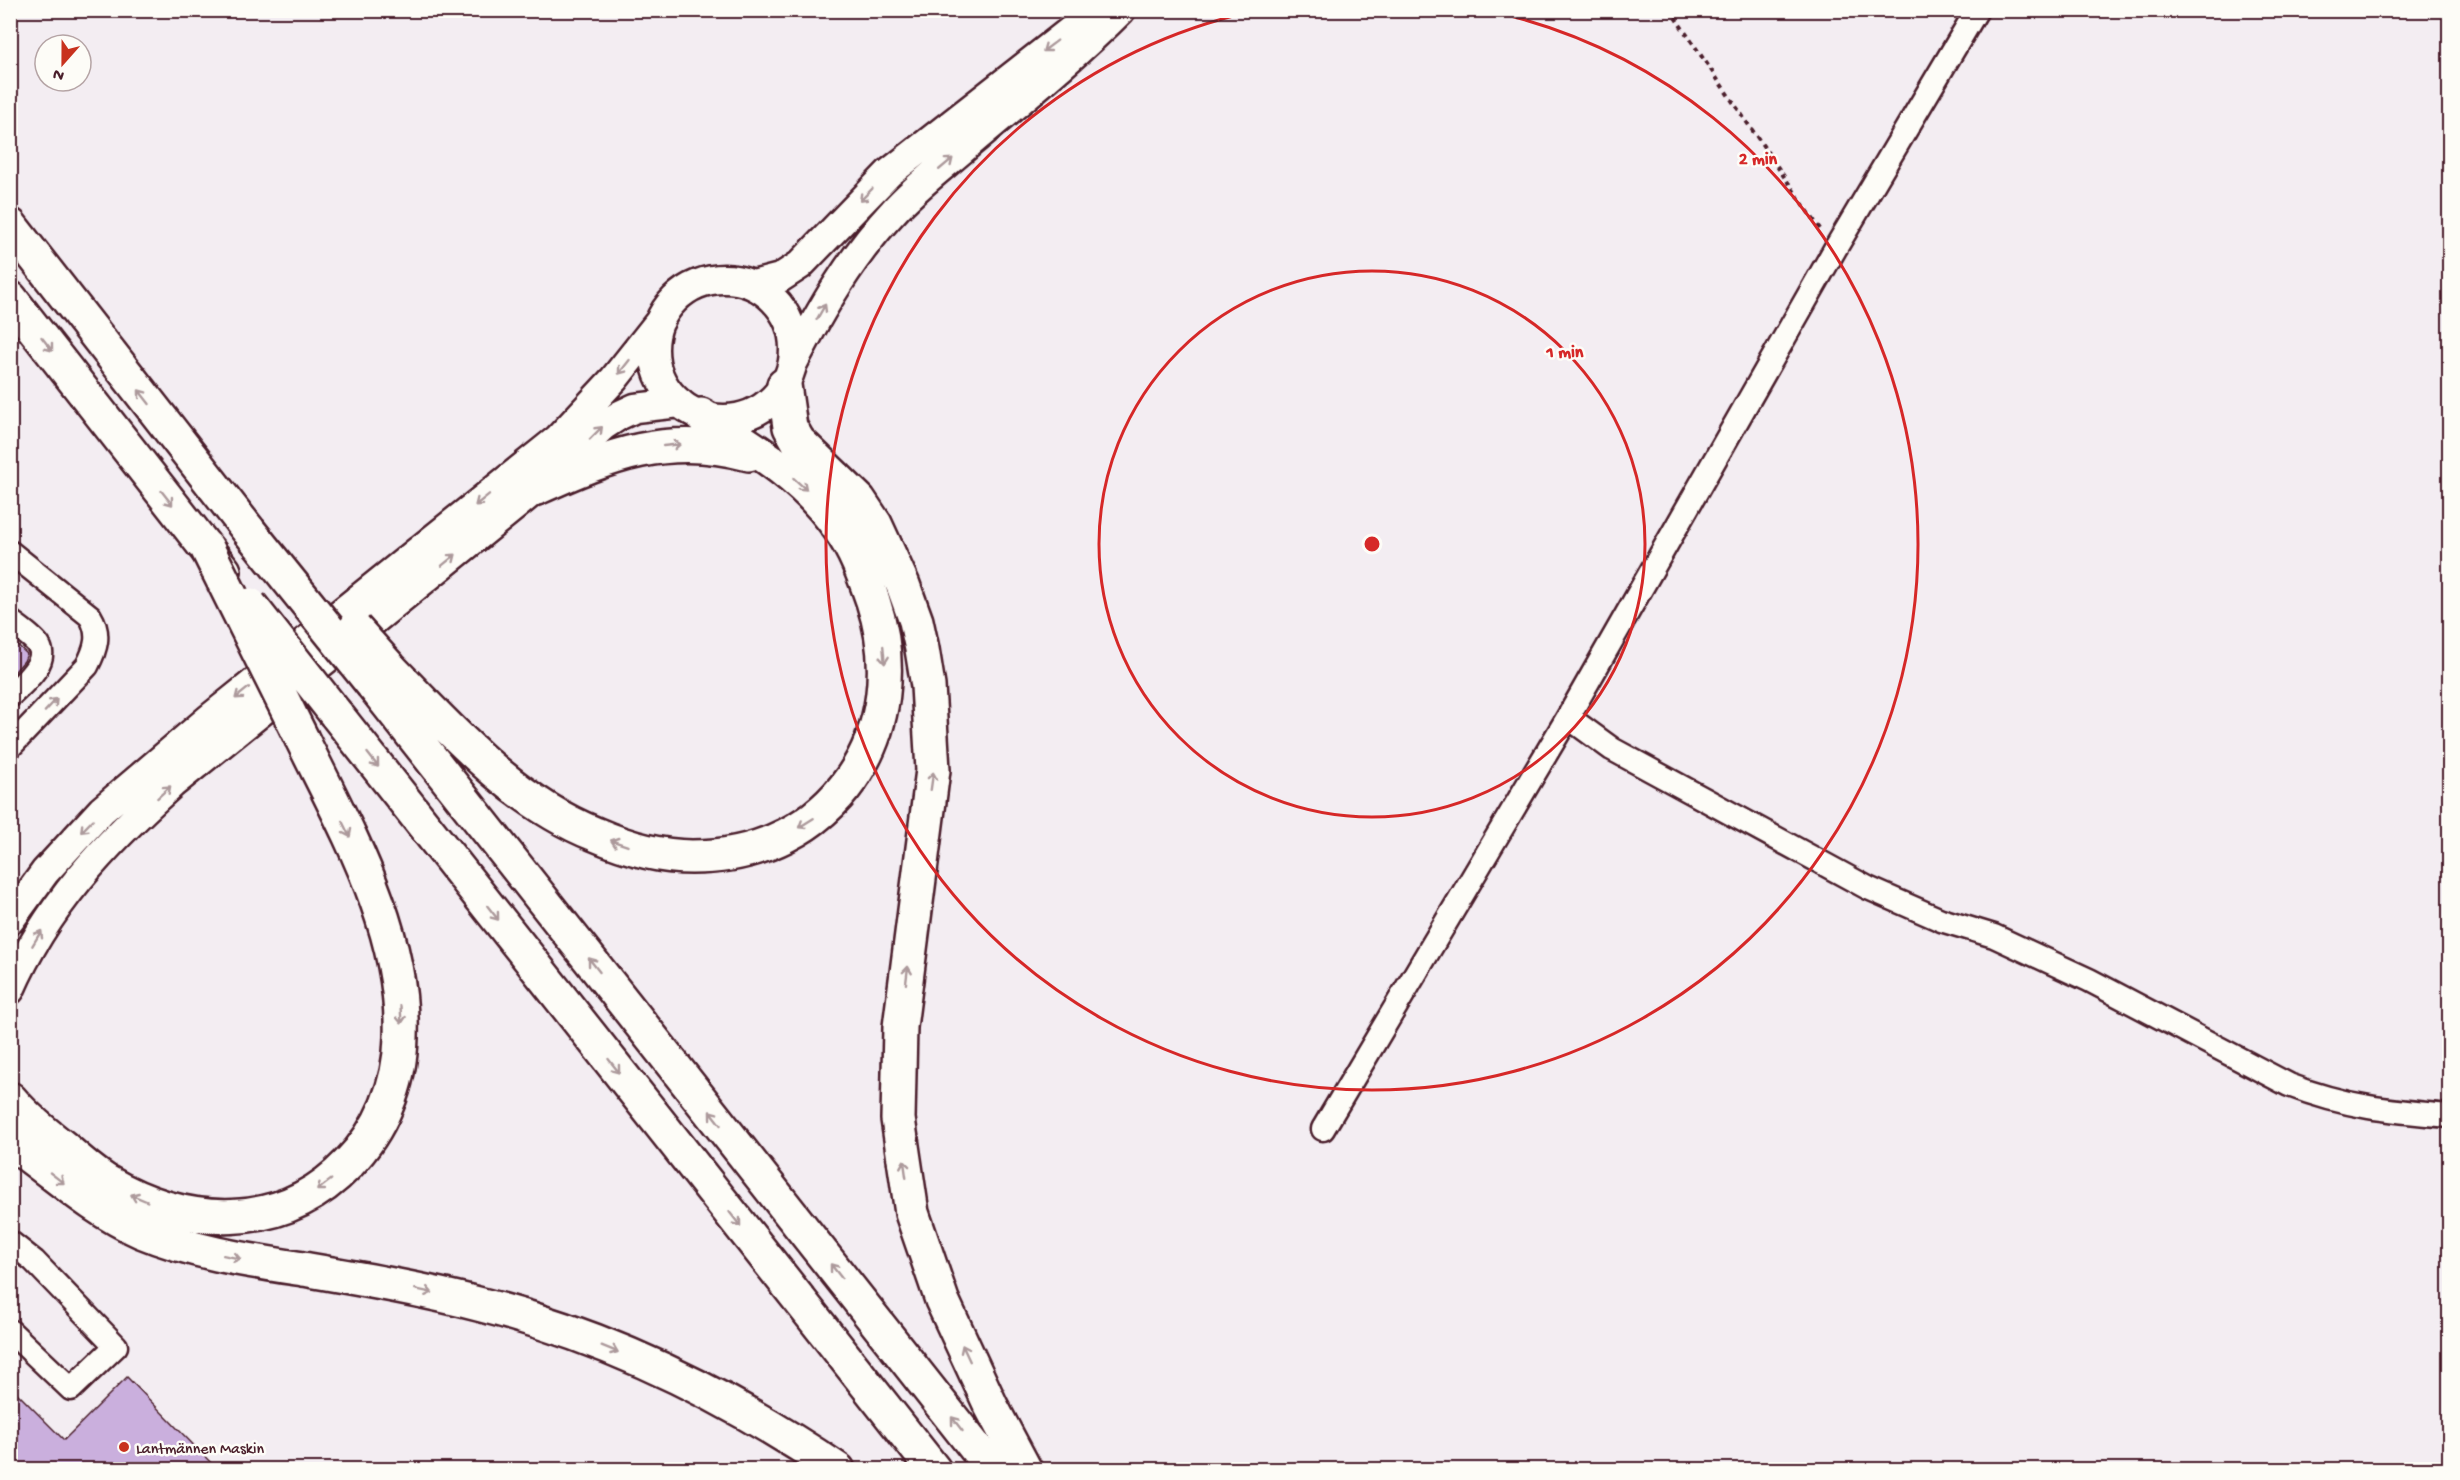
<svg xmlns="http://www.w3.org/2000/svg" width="2460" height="1480" viewBox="0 0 2460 1480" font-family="'Gochi Hand',sans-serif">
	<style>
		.building { fill: #caafdd; stroke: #4a1f2b; stroke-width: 1.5 }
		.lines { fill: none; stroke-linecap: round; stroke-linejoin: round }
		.minor-casing { stroke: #4a1f2b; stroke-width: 27 }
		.major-casing { stroke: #4a1f2b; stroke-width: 33 }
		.highway-casing { stroke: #4a1f2b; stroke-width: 38 }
		.path { stroke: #4a1f2b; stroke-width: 4; stroke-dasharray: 4.5 4.5; stroke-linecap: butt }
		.minor { stroke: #fdfcf7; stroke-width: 22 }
		.major { stroke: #fdfcf7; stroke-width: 28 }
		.highway { stroke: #fdfcf7; stroke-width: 33 }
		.highway-bridge-casing { stroke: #4a1f2b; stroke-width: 38; stroke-linecap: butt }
		.highway-bridge { stroke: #fdfcf7; stroke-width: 33 }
		.oneway { stroke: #ac999b }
		.ring { fill: none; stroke: #d62828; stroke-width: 3 }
		.poi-dot { fill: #c8321e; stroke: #fdfcf7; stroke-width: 2 }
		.labels { text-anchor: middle; stroke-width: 5; stroke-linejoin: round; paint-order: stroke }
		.poi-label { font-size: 16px; fill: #4a1f2b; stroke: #fdfcf7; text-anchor: start }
		.centre { fill: #d62828; stroke: #fdfcf7; stroke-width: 3 }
		.ring-label { font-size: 18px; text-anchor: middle; font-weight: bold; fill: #d62828; stroke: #fdfcf7; stroke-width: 5; stroke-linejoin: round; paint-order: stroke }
	</style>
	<rect width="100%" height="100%" fill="#f3edf2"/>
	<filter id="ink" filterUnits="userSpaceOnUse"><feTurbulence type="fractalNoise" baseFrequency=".0167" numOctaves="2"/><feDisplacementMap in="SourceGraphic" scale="12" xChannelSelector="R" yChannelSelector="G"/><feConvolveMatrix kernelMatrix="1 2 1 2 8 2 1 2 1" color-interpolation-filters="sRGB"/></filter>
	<g filter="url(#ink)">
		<path class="building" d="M 10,638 L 27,654 L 24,661 L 10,677 Z
			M 127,1377 L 218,1470 L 10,1470 L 10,1386 L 64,1440 Z"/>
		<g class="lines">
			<defs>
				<path id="minor" d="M 10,552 L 90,616 C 101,634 96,649 87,666 L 10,747
					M 10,621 C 19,628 33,637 39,646 C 49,663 21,685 10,696
					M 1568,717 L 1612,749 L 1868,888 L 1941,920 L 1994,936 L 2089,980 L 2289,1085 C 2346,1107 2389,1111 2450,1116
					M 1323,1129 L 1568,717 L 1835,249 L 1977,10
					M 10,1242 L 34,1261 L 116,1346 L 71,1389 L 10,1331"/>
				<path id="major" d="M654 349a70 70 0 1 1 140 0a70 70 0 1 1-140 0Z
					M 753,285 L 780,278 L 800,265 L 889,173 L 1097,10
					M 793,363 C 821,309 851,257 893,212 C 916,186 945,165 971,142 C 1022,99 1074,57 1121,10
					M 10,920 L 45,872 L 102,810 L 210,718 L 558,439 L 614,379 L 660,321
					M 10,990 C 46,907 105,844 172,784 L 537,488 L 603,426 L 620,415 L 635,408 L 680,403"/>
				<path id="highway" d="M 10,225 L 249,531
					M 10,298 L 224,571
					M 784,385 L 790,427 L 798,441 L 859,500 L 875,524 L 903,585 L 916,621 L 922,649 L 928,686 L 933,770 L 900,1027 L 898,1119 L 912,1213 L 942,1300 L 991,1406 L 1025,1470
					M 537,488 C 610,455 668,432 749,454
					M 390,668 C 451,730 512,801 595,834 C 625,847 659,857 692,857 C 833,857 916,732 873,601 C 864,575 855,550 839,528 C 804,477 752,447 701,415
					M 373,685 L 993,1470
					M 336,714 L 934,1470
					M 10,1099 C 26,1118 45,1133 64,1148 C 78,1160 91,1172 107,1182 C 186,1228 281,1234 348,1164 C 381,1130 400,1085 401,1037 C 405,931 347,831 302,739
					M 10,1142 C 54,1173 92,1209 141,1231 C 194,1253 252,1261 309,1270 C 367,1280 425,1290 482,1305 C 609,1337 730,1397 838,1470"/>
			</defs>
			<use href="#minor" class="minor-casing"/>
			<use href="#major" class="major-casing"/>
			<use href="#highway" class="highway-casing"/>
			<path class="path" d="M 1670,10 L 1820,229"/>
			<use href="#minor" class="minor"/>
			<use href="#major" class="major"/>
			<use href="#highway" class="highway"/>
			<defs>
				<path id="highway-bridge" d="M 249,531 L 373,685
					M 207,548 L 302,739
					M 250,605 L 336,714
					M 355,629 L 390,668"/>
			</defs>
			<use href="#highway-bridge" class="highway-bridge-casing"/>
			<use href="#highway-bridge" class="highway-bridge"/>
		</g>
		<defs><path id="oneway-shaft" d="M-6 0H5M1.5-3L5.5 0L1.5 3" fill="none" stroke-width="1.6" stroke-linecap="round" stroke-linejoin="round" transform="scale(1.5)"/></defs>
		<g class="oneway">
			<use href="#oneway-shaft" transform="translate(1050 46) rotate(143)"/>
			<use href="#oneway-shaft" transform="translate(946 164) rotate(-40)"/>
			<use href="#oneway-shaft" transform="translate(866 195) rotate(135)"/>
			<use href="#oneway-shaft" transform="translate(821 312) rotate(-60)"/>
			<use href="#oneway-shaft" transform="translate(47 344) rotate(52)"/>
			<use href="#oneway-shaft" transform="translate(624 367) rotate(128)"/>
			<use href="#oneway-shaft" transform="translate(144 397) rotate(-128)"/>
			<use href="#oneway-shaft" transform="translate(596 433) rotate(-45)"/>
			<use href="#oneway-shaft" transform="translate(672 445) rotate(-6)"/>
			<use href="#oneway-shaft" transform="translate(800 484) rotate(42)"/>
			<use href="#oneway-shaft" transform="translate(167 498) rotate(52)"/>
			<use href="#oneway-shaft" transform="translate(482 500) rotate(141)"/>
			<use href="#oneway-shaft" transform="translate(449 560) rotate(-39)"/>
			<use href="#oneway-shaft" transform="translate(884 655) rotate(85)"/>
			<use href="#oneway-shaft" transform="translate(242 693) rotate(141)"/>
			<use href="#oneway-shaft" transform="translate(51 705) rotate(-47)"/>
			<use href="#oneway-shaft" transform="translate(373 760) rotate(52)"/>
			<use href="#oneway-shaft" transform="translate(932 781) rotate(-82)"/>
			<use href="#oneway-shaft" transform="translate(164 792) rotate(-42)"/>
			<use href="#oneway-shaft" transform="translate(806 823) rotate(148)"/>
			<use href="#oneway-shaft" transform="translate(87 826) rotate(134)"/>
			<use href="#oneway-shaft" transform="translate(346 829) rotate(64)"/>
			<use href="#oneway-shaft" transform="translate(619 843) rotate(-161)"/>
			<use href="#oneway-shaft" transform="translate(493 913) rotate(52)"/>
			<use href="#oneway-shaft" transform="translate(37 938) rotate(-59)"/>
			<use href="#oneway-shaft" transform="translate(594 965) rotate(-128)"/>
			<use href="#oneway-shaft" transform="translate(907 975) rotate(-83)"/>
			<use href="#oneway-shaft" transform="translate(401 1015) rotate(87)"/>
			<use href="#oneway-shaft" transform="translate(614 1066) rotate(52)"/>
			<use href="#oneway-shaft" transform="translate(715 1118) rotate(-128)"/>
			<use href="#oneway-shaft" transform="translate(905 1169) rotate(-98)"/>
			<use href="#oneway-shaft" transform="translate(57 1178) rotate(38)"/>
			<use href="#oneway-shaft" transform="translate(324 1185) rotate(143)"/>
			<use href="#oneway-shaft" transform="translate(139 1198) rotate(-157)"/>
			<use href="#oneway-shaft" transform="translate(735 1219) rotate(52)"/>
			<use href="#oneway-shaft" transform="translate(232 1257) rotate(12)"/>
			<use href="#oneway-shaft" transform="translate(836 1271) rotate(-128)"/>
			<use href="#oneway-shaft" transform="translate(424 1291) rotate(12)"/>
			<use href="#oneway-shaft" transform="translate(610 1349) rotate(22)"/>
			<use href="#oneway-shaft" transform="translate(966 1353) rotate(-115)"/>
			<use href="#oneway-shaft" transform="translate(957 1424) rotate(-128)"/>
		</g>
	</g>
	<g class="ring">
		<circle cx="1372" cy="544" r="273"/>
		<path d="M1490 11A546 546 0 1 1 1254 11"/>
	</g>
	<circle class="poi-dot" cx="124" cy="1447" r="6"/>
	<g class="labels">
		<g class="poi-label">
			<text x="136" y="1453">Lantmännen Maskin</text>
		</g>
	</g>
	<circle cx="1372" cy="544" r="9" class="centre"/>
	<g class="ring-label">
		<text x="1758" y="164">2 min</text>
		<text x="1565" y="357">1 min</text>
	</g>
	<rect width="2460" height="1480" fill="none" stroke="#fdfcf7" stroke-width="36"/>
	<rect x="18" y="18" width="2424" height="1444" fill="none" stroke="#4a1f2b" stroke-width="2" filter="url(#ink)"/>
	<g transform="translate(63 63) rotate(201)"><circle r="28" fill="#fdfcf7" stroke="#b5a4a5" stroke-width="1.5"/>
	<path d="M0-4.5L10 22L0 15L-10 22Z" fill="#c8321e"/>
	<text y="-9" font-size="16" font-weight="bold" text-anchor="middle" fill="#4a1f2b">N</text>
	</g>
</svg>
